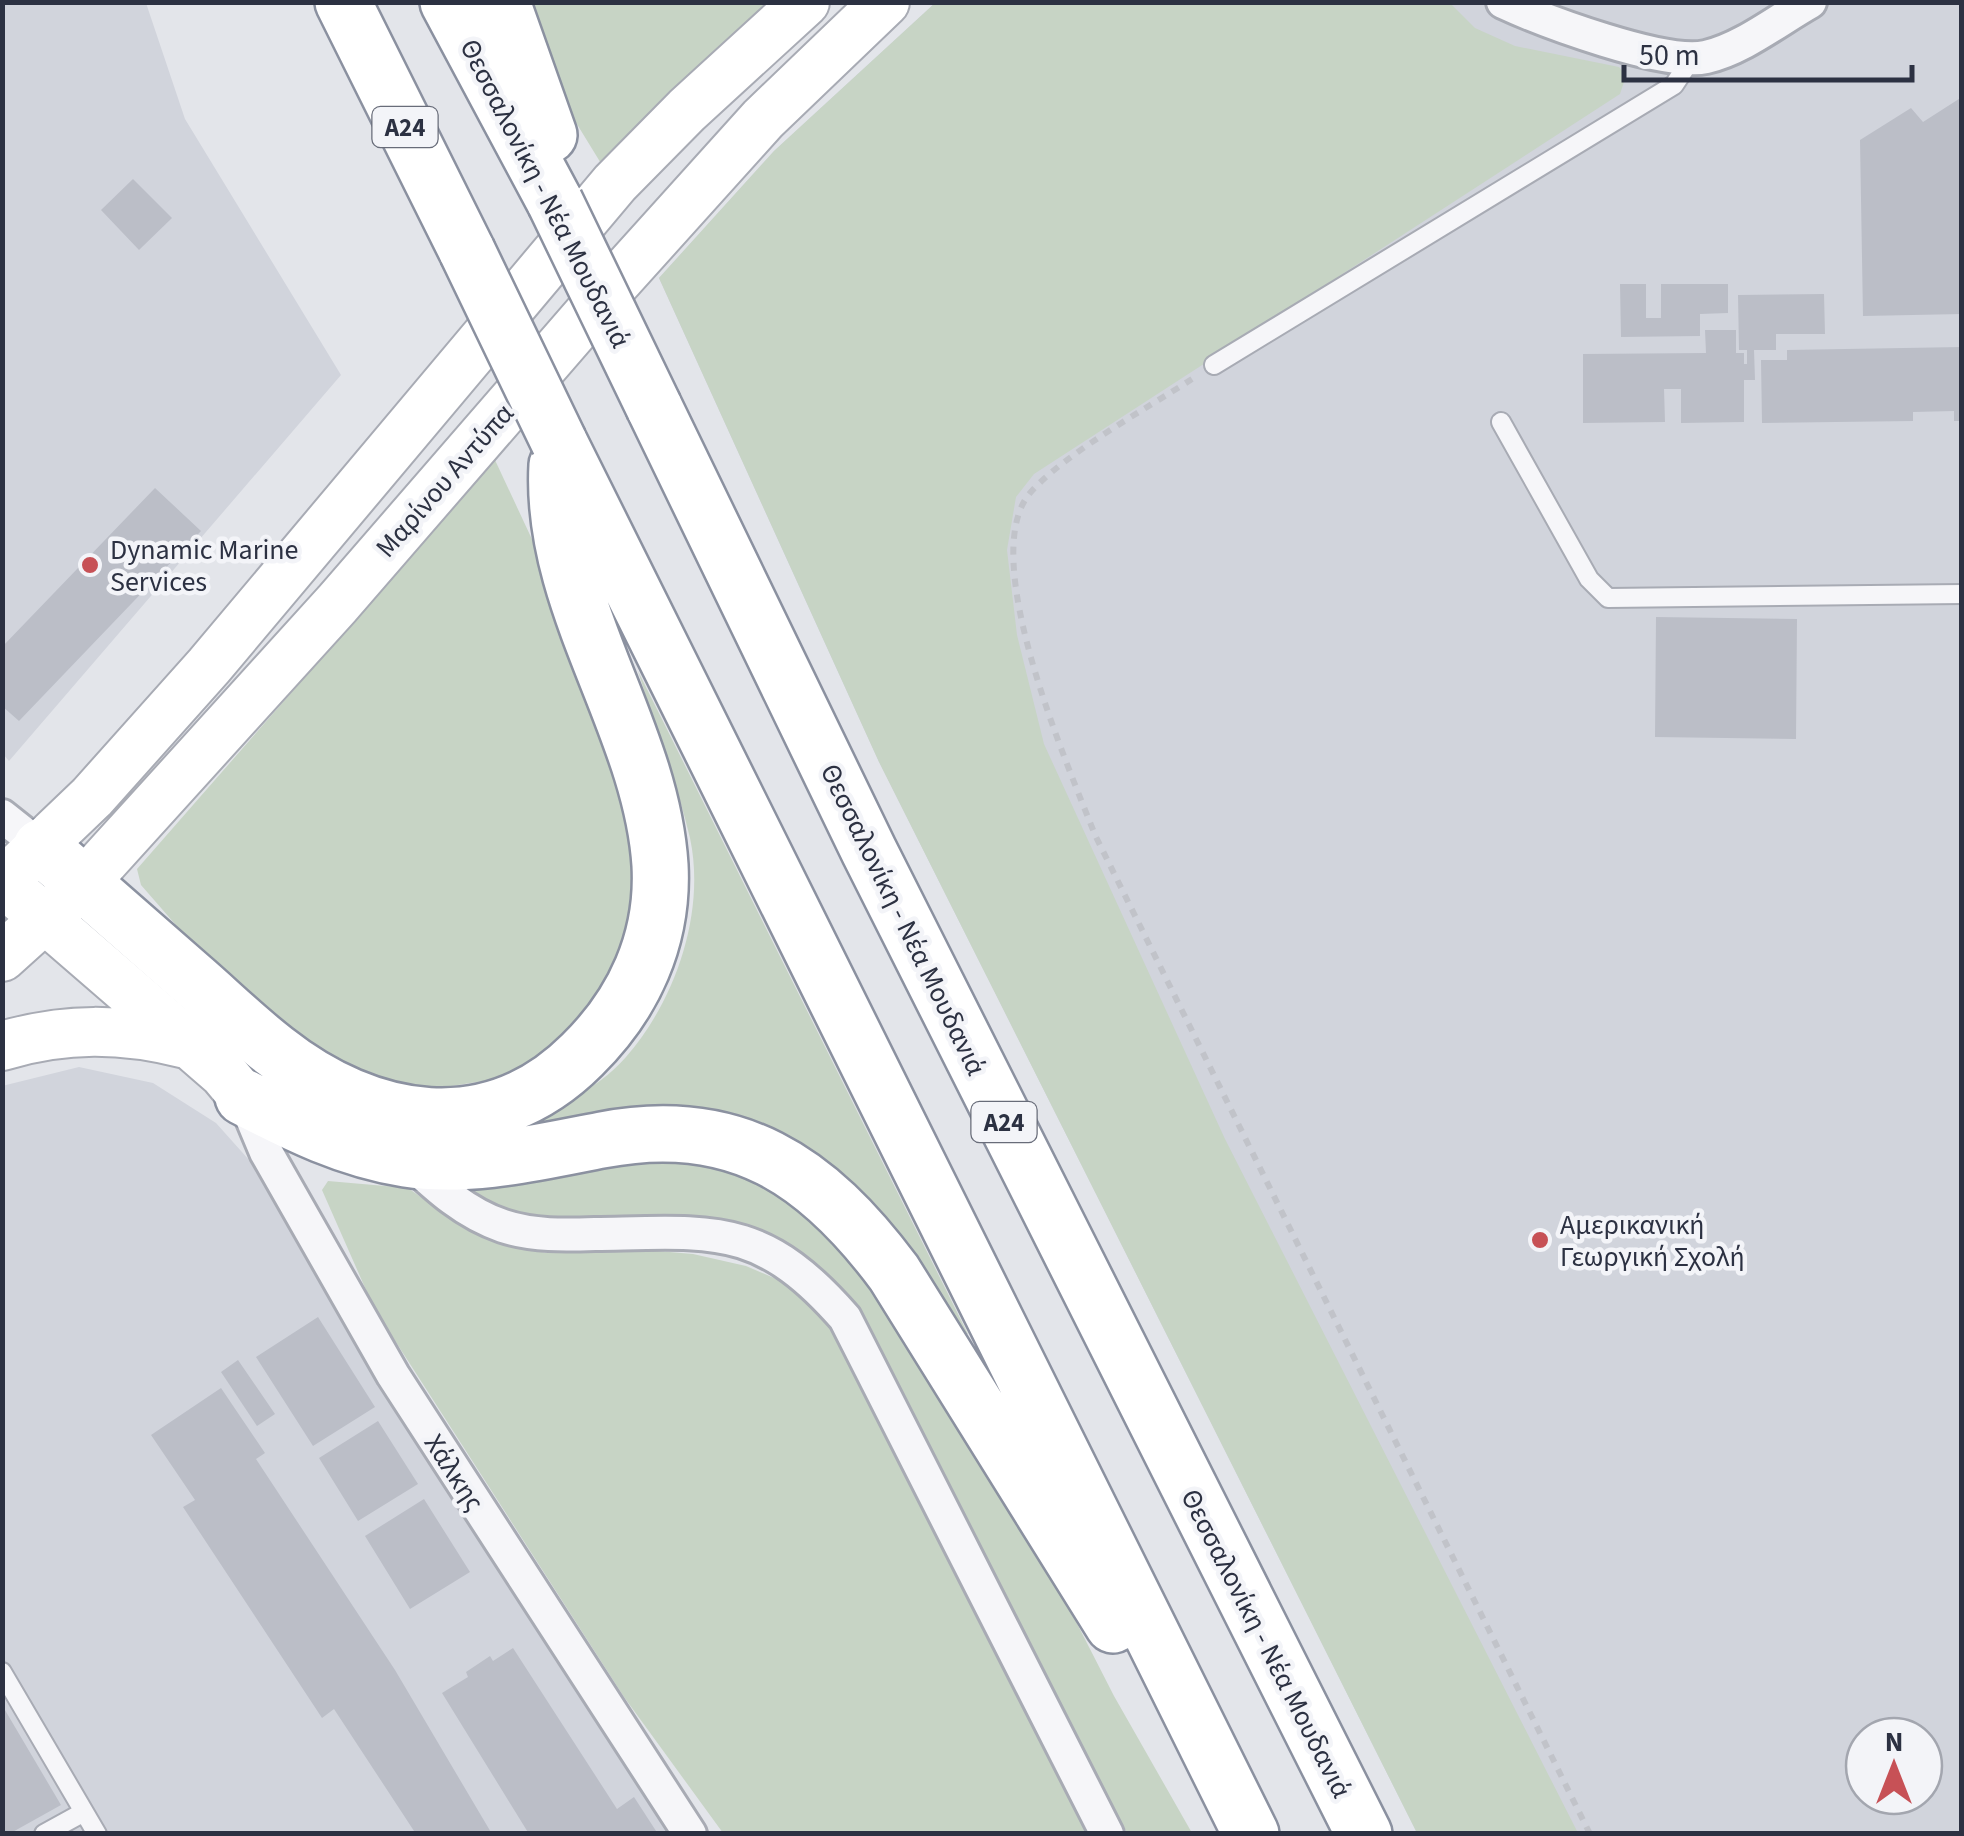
<svg xmlns="http://www.w3.org/2000/svg" width="1964" height="1836" viewBox="0 0 1964 1836" font-family="'Source Sans 3',sans-serif">
	<style>
		.built { fill: #d1d4dc; fill-rule: evenodd }
		.green { fill: #c7d4c5 }
		.building { fill: #bbbec7 }
		.lines { fill: none; stroke-linecap: round; stroke-linejoin: round }
		.lane-casing { stroke: #a8abb4; stroke-width: 22 }
		.street-casing { stroke: #a8abb4; stroke-width: 38 }
		.secondary-casing { stroke: #a8abb4; stroke-width: 52 }
		.highway-casing { stroke: #8b91a0; stroke-width: 60 }
		.path { stroke: #c1c3c9; stroke-width: 6; stroke-dasharray: 8 8; stroke-linecap: butt }
		.lane { stroke: #f6f6f9; stroke-width: 18 }
		.street { stroke: #f6f6f9; stroke-width: 32 }
		.secondary { stroke: #fff; stroke-width: 48 }
		.highway { stroke: #fff; stroke-width: 55 }
		.highway-bridge-casing { stroke: #8b91a0; stroke-width: 60; stroke-linecap: butt }
		.highway-bridge { stroke: #fff; stroke-width: 55 }
		.poi-dot { fill: #c75156; stroke: #f3f4f8; stroke-width: 4 }
		.labels { text-anchor: middle; stroke-width: 9; stroke-linejoin: round; paint-order: stroke }
		.shield { fill: #f3f4f8; stroke: #686c79; stroke-width: 2.5 }
		.shield-label { font-size: 25px; font-weight: bold; fill: #2c3142 }
		.street-label { font-size: 28px; fill: #2c3142; stroke: #f3f4f8 }
		.poi-label { font-size: 28px; fill: #2c3142; stroke: #f3f4f8; text-anchor: start }
	</style>
	<rect width="100%" height="100%" fill="#e3e5ea"/>
	<path class="built" d="M 3,3 L 146,3 L 185,119 L 341,375 L 9,761 L 3,754 Z
		M 935,3 L 1961,3 L 1961,1833 L 1417,1833 L 879,762 L 659,278 L 774,151 ZM 1864,1736 L 1924,1736 L 1924,1796 L 1864,1796 Z
		M 79,1067 L 153,1083 L 216,1123 L 267,1180 L 674,1833 L 3,1833 L 2,1086 Z"/>
	<path class="green" d="M 519,3 L 770,3 L 602,165 L 564,103 Z
		M 935,3 L 1450,3 L 1475,28 L 1515,46 L 1619,67 L 1626,76 L 1620,94 L 1034,474 L 1016,497 L 1007,550 L 1017,635 L 1044,744 L 1225,1139 L 1578,1833 L 1417,1833 L 879,762 L 659,278 L 774,151 Z
		M 495,460 L 579,640 L 642,868 L 631,940 L 602,991 L 567,1034 L 514,1076 L 439,1088 L 390,1087 L 319,1052 L 209,963 L 141,885 L 137,869 Z
		M 638,671 L 968,1334 L 962,1334 C 905,1247 864,1162 760,1124 C 734,1114 705,1106 678,1108 C 615,1113 551,1126 488,1135 C 535,1117 591,1097 626,1057 C 675,1001 706,913 690,838 C 677,782 655,727 638,671 Z
		M 652,1160 L 744,1166 L 806,1201 L 871,1272 L 995,1463 L 1114,1696 L 1192,1833 L 1127,1833 L 874,1356 L 725,1222 L 626,1216 L 523,1218 L 453,1188 L 526,1181 Z
		M 328,1181 L 408,1188 L 449,1217 L 526,1249 L 547,1253 L 646,1250 L 693,1254 L 746,1266 L 788,1284 L 819,1307 L 837,1333 L 1090,1833 L 723,1833 L 624,1697 L 374,1308 L 322,1190 Z"/>
	<path class="building" d="M 1962,97 L 1962,314 L 1863,316 L 1860,140 L 1911,108 L 1923,122 Z
		M 133,179 L 172,218 L 139,250 L 101,210 Z
		M 1620,284 L 1646,284 L 1646,318 L 1661,318 L 1661,284 L 1728,284 L 1728,313 L 1700,314 L 1700,336 L 1621,337 Z
		M 1824,294 L 1825,334 L 1776,334 L 1776,350 L 1754,350 L 1755,380 L 1744,380 L 1744,422 L 1681,423 L 1681,389 L 1664,389 L 1665,422 L 1583,423 L 1583,354 L 1706,353 L 1705,330 L 1736,330 L 1736,353 L 1744,353 L 1744,364 L 1747,364 L 1747,350 L 1739,350 L 1738,295 Z
		M 1962,347 L 1962,421 L 1954,421 L 1954,411 L 1913,412 L 1913,421 L 1762,423 L 1761,360 L 1787,360 L 1787,350 Z
		M 155,488 L 201,531 L 19,721 L 2,706 L 2,647 Z
		M 1656,617 L 1797,619 L 1796,739 L 1655,737 Z
		M 318,1317 L 375,1407 L 313,1446 L 256,1357 Z
		M 238,1360 L 275,1414 L 257,1426 L 221,1372 Z
		M 221,1388 L 265,1453 L 256,1459 L 395,1670 L 492,1834 L 416,1834 L 334,1709 L 322,1718 L 183,1507 L 195,1500 L 151,1435 Z
		M 378,1421 L 418,1484 L 358,1521 L 319,1458 Z
		M 424,1499 L 470,1572 L 410,1609 L 365,1536 Z
		M 513,1648 L 617,1809 L 634,1797 L 658,1834 L 529,1834 L 442,1693 L 468,1677 L 466,1672 L 490,1656 L 493,1661 Z
		M 2,1705 L 61,1805 L 9,1834 L 2,1834 Z"/>
	<g class="lines">
		<defs>
			<path id="lane" d="M 1214,365 L 1674,85 L 1692,58
				M 1501,422 L 1589,579 L 1608,598 L 1962,594
				M 2,1672 L 97,1834
				M 44,1834 L 84,1812"/>
			<path id="street" d="M 1503,2 C 1544,21 1664,66 1706,57 C 1742,49 1778,20 1810,2
				M 2,816 L 41,847
				M 243,1097 L 266,1152 L 393,1375 L 690,1834
				M 409,1161 C 438,1188 465,1213 503,1226 C 533,1236 565,1235 595,1234 C 714,1232 761,1222 845,1318 L 1107,1834"/>
			<path id="secondary" d="M 2,883 L 92,797 L 209,666 L 615,183 L 687,110 L 805,2
				M 21,898 L 223,1073 L 243,1097
				M 2,957 L 83,884 L 337,604 L 617,281 L 763,119 L 885,2
				M 2,1046 C 66,1027 122,1028 186,1044"/>
			<path id="highway" d="M 343,2 L 467,251
				M 448,2 L 555,202
				M 502,2 L 549,135
				M 654,407 L 869,851 L 1364,1834
				M 559,442 L 1251,1834
				M 41,847 C 91,890 140,933 190,977 C 218,1001 245,1028 275,1051 C 370,1126 490,1147 582,1055 C 634,1004 664,939 660,865 C 651,726 549,606 557,465
				M 243,1097 C 295,1124 347,1150 406,1159 C 470,1169 539,1152 602,1140 C 736,1114 818,1171 894,1273 L 1113,1625"/>
		</defs>
		<use href="#lane" class="lane-casing"/>
		<use href="#street" class="street-casing"/>
		<use href="#secondary" class="secondary-casing"/>
		<use href="#highway" class="highway-casing"/>
		<path class="path" d="M 1192,379 C 1146,409 1065,453 1030,493 C 976,557 1068,765 1095,835 L 1590,1834"/>
		<use href="#lane" class="lane"/>
		<use href="#street" class="street"/>
		<use href="#secondary" class="secondary"/>
		<use href="#highway" class="highway"/>
		<defs>
			<path id="highway-bridge" d="M 555,202 L 654,407
				M 467,251 L 559,442"/>
		</defs>
		<use href="#highway-bridge" class="highway-bridge-casing"/>
		<use href="#highway-bridge" class="highway-bridge"/>
	</g>
	<g class="poi-dot">
		<circle cx="90" cy="565" r="10"/>
		<circle cx="1540" cy="1240" r="10"/>
	</g>
	<g class="labels">
		<g class="shield">
			<rect x="372.5" y="107" width="65" height="40" rx="8"/>
			<rect x="971.5" y="1102" width="65" height="40" rx="8"/>
		</g>
		<g class="shield-label">
			<text x="405" y="136">Α24</text>
			<text x="1004" y="1131">Α24</text>
		</g>
		<g class="street-label">
			<text transform="translate(546 193) rotate(63)" y="10">Θεσσαλονίκη - Νέα Μουδανιά</text>
			<text transform="translate(444 480) rotate(-49)" y="10">Μαρίνου Αντύπα</text>
			<text transform="translate(904 919) rotate(64)" y="10">Θεσσαλονίκη - Νέα Μουδανιά</text>
			<text transform="translate(455 1472) rotate(57)" y="10">Χάλκης</text>
			<text transform="translate(1267 1643) rotate(63)" y="10">Θεσσαλονίκη - Νέα Μουδανιά</text>
		</g>
		<g class="poi-label">
			<text x="110" y="559">Dynamic Marine<tspan x="110" dy="32">Services</tspan></text>
			<text x="1560" y="1234">Αμερικανική<tspan x="1560" dy="32">Γεωργική Σχολή</tspan></text>
		</g>
	</g>
	<rect width="1964" height="1836" fill="none" stroke="#2c3142" stroke-width="10"/>
	<g transform="translate(1894 1766)"><circle r="48" fill="#f3f4f8" stroke="#a3a6af" stroke-width="2.5"/>
	<path d="M0-8L18 38L0 25L-18 38Z" fill="#c75156"/>
	<text y="-15" font-size="28" font-weight="bold" text-anchor="middle" fill="#2c3142">N</text>
	</g>
	<path d="M1624 65v15h288v-15" fill="none" stroke="#2c3142" stroke-width="5"/>
	<text x="1639" y="65" font-size="30" fill="#2c3142" stroke="#f3f4f8" stroke-width="8" paint-order="stroke">50 m</text>
</svg>
